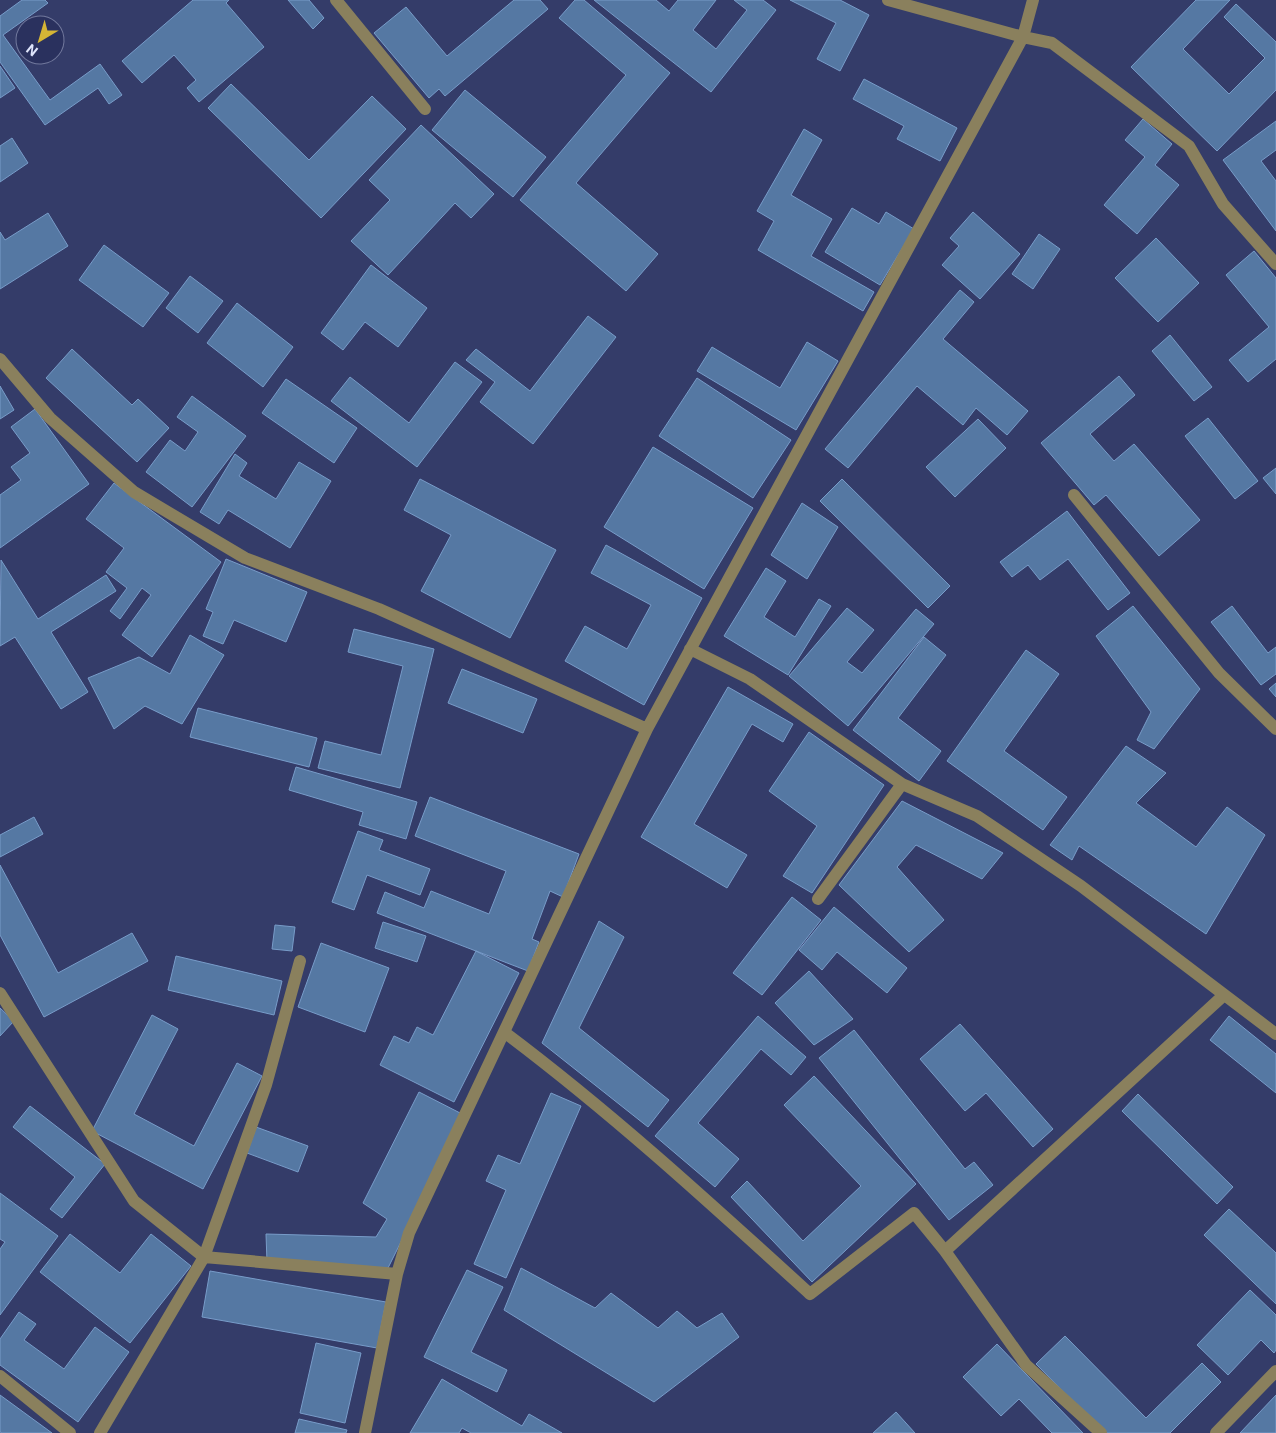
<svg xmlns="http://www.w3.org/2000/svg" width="1276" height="1433" viewBox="0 0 1276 1433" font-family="Roboto,sans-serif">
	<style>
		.building { fill: #5578a3; stroke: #789cc9 }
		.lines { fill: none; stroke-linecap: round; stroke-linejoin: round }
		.minor { stroke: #8a805d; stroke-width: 12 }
	</style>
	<rect width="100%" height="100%" fill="#343c69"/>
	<path class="building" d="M 22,0 L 45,0 L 48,3 L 3,35 L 50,100 L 100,64 L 122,95 L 109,104 L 98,88 L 45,125 L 0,62 L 0,16 Z
		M 193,0 L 229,0 L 226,3 L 264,47 L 199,102 L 187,88 L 196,80 L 174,55 L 142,83 L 122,61 Z
		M 288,0 L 309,0 L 324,18 L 313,29 Z
		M 514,0 L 540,0 L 548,9 L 445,96 L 439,89 L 429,98 L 374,33 L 406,7 L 447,56 Z
		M 575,0 L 584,0 L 670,73 L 576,183 L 658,254 L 626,291 L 520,200 L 626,75 L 559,18 Z
		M 594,0 L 656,0 L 669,11 L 678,0 L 716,0 L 693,30 L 716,49 L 747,10 L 734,0 L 763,0 L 776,10 L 711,92 Z
		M 790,0 L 840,0 L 869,15 L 840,71 L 817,59 L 836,23 Z
		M 1196,0 L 1230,0 L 1183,49 L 1229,94 L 1265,58 L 1224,17 L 1236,4 L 1276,42 L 1276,90 L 1217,151 L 1131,67 Z
		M 0,66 L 15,88 L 0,98 Z
		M 864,79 L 957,128 L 940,161 L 897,139 L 904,126 L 853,99 Z
		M 231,84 L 309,160 L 372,96 L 406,129 L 321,218 L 208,108 Z
		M 465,90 L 546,157 L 513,197 L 432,130 Z
		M 1143,119 L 1172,144 L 1155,165 L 1179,185 L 1137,234 L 1104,205 L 1145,157 L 1125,140 Z
		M 1276,121 L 1276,150 L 1261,161 L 1276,181 L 1276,231 L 1223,160 Z
		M 421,125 L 494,194 L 471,218 L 455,203 L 388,275 L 351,241 L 390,200 L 369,180 Z
		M 804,129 L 822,140 L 791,195 L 832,219 L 811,256 L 874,292 L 863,311 L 758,250 L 774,221 L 757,211 Z
		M 12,138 L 28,163 L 0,182 L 0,146 Z
		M 852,208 L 879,224 L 886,212 L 914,229 L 880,285 L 825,252 Z
		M 973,212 L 1020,254 L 980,299 L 942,265 L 959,246 L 950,238 Z
		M 48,213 L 68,246 L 0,289 L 0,232 L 5,240 Z
		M 1039,234 L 1060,249 L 1033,289 L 1012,274 Z
		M 1156,238 L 1199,283 L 1158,322 L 1115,278 Z
		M 104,245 L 169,293 L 143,327 L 79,280 Z
		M 1254,251 L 1276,278 L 1276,359 L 1248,382 L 1229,360 L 1269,327 L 1226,275 Z
		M 371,265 L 427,308 L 398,347 L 365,322 L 343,350 L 321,333 Z
		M 190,276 L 223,301 L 198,333 L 166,308 Z
		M 960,290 L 974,302 L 943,339 L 1028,411 L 1007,435 L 976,408 L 963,425 L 917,386 L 848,468 L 825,449 Z
		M 237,303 L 293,347 L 263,387 L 207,343 Z
		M 588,316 L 616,337 L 533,444 L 480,402 L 495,382 L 466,360 L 476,349 L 530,391 Z
		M 1170,335 L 1212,387 L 1194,401 L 1152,351 Z
		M 807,342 L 838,361 L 796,430 L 697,371 L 712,347 L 780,388 Z
		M 72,349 L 132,405 L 138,399 L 169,428 L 137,462 L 46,378 Z
		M 455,362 L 482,382 L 417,467 L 331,401 L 350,377 L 409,423 Z
		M 1119,376 L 1135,395 L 1090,434 L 1114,461 L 1134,444 L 1200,520 L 1159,556 L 1106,495 L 1094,505 L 1041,443 Z
		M 697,378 L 791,440 L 753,498 L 659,436 Z
		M 286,379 L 357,428 L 334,463 L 262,413 Z
		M 0,386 L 14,410 L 0,419 Z
		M 192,396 L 246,436 L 192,507 L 146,472 L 170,440 L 185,451 L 198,432 L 177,417 Z
		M 35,409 L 89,484 L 0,548 L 0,495 L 21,480 L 11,467 L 30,453 L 11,427 Z
		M 1208,418 L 1258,481 L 1235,499 L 1185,436 Z
		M 978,419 L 1006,448 L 955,497 L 926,467 Z
		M 653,447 L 753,508 L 704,589 L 604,527 Z
		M 235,454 L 247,463 L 239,476 L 276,499 L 299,462 L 331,481 L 290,548 L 228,510 L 219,524 L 200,512 Z
		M 1276,468 L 1276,494 L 1263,478 Z
		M 420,479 L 556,550 L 510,638 L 421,591 L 451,535 L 404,510 Z
		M 842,479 L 950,586 L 928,608 L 820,501 Z
		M 114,483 L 221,562 L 152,657 L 122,635 L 151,595 L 142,588 L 120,619 L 110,611 L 127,588 L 106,572 L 124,548 L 86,519 Z
		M 802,503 L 838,527 L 807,579 L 771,555 Z
		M 1067,511 L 1130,593 L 1108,610 L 1068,559 L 1040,580 L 1028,565 L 1012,577 L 1000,562 Z
		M 606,545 L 702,598 L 644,705 L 565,661 L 585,626 L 627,649 L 651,605 L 591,573 Z
		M 226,559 L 307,592 L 286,642 L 234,620 L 223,644 L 203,636 L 213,612 L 206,609 Z
		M 1,560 L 38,619 L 106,575 L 116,591 L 51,632 L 88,692 L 61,709 L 15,637 L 0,646 Z
		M 766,568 L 786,581 L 764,617 L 795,637 L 819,599 L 831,606 L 788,675 L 724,636 Z
		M 1133,606 L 1200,689 L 1154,749 L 1137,740 L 1151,712 L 1096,636 Z
		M 1232,606 L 1268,653 L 1276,647 L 1276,674 L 1261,685 L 1211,622 Z
		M 847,608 L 874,630 L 847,662 L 862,673 L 916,609 L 934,624 L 848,726 L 789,676 Z
		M 354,629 L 434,649 L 400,788 L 318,768 L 325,741 L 381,755 L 403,666 L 348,652 Z
		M 190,635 L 224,655 L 182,724 L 145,706 L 114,729 L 88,678 L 139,657 L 170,674 Z
		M 924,637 L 946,655 L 898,718 L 941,751 L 919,781 L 853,730 Z
		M 1026,650 L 1059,674 L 1004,751 L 1067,797 L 1043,830 L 947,761 Z
		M 462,669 L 537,699 L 523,733 L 448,703 Z
		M 1276,683 L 1276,697 L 1269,689 Z
		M 728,687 L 793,724 L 783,742 L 752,724 L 694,824 L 747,855 L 727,888 L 641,837 Z
		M 198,708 L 317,738 L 309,767 L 190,737 Z
		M 809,732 L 884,785 L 812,893 L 783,876 L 817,826 L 769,791 Z
		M 1126,746 L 1166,773 L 1136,803 L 1196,847 L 1227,807 L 1265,835 L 1206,934 L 1079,846 L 1072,860 L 1050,845 Z
		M 296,767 L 417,802 L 406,839 L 359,825 L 363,812 L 289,790 Z
		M 430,797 L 579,854 L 563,897 L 550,891 L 532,939 L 539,942 L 528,971 L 377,913 L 385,892 L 424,908 L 431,891 L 489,914 L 506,871 L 415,836 Z
		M 902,801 L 1003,853 L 982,879 L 916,845 L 897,867 L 944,920 L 909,952 L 839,885 Z
		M 34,817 L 43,834 L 0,857 L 0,835 Z
		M 358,831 L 383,840 L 379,850 L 430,869 L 420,895 L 367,875 L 354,910 L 332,902 Z
		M 0,865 L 58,973 L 132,933 L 148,961 L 44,1017 L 0,935 Z
		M 792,897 L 821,920 L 762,995 L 733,973 Z
		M 834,907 L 907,968 L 887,993 L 837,952 L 822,970 L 799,950 Z
		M 599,921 L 624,937 L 579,1028 L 669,1100 L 648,1127 L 542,1043 Z
		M 383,922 L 426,936 L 417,962 L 375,948 Z
		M 275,925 L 295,927 L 292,951 L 272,949 Z
		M 321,943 L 389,968 L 365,1032 L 298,1007 Z
		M 476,951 L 519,973 L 454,1102 L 380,1065 L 394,1036 L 409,1043 L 417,1027 L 433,1035 Z
		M 176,956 L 282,981 L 274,1015 L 168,990 Z
		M 809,971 L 853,1019 L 814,1045 L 775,1003 Z
		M 0,1008 L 14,1021 L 0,1036 Z
		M 152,1015 L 178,1029 L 134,1114 L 194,1146 L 237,1063 L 262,1076 L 203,1189 L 92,1131 Z
		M 758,1016 L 806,1057 L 791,1075 L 761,1049 L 698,1123 L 739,1159 L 715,1187 L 655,1136 Z
		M 1229,1016 L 1276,1054 L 1276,1093 L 1210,1040 Z
		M 960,1024 L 1053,1129 L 1033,1147 L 986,1093 L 965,1111 L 920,1059 Z
		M 854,1030 L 965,1169 L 974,1162 L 993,1185 L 949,1220 L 819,1058 Z
		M 814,1076 L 916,1184 L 812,1282 L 731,1197 L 747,1181 L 803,1241 L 861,1186 L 784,1105 Z
		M 419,1092 L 464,1115 L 388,1268 L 267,1262 L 266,1234 L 376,1237 L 387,1219 L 363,1203 Z
		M 551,1093 L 581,1106 L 506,1278 L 474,1264 L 506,1190 L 486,1181 L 498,1155 L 520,1164 Z
		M 1138,1094 L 1233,1187 L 1217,1204 L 1122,1111 Z
		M 30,1106 L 105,1164 L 62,1218 L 50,1209 L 75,1177 L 13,1127 Z
		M 256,1127 L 308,1146 L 298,1172 L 247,1153 Z
		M 0,1193 L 58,1236 L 0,1315 L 0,1249 L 5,1242 L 0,1239 Z
		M 1229,1209 L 1276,1253 L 1276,1304 L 1204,1235 Z
		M 70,1234 L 120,1273 L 151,1234 L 191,1266 L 130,1343 L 40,1272 Z
		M 521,1268 L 595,1308 L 611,1293 L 658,1328 L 677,1311 L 697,1328 L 722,1313 L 739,1337 L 654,1402 L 504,1310 Z
		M 467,1270 L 503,1287 L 471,1352 L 507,1370 L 497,1392 L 424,1357 Z
		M 210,1271 L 386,1302 L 377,1348 L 202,1317 Z
		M 1250,1290 L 1276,1315 L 1276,1350 L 1274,1353 L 1261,1340 L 1228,1375 L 1197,1345 Z
		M 19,1312 L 36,1324 L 24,1340 L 64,1369 L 95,1327 L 129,1352 L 78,1422 L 0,1365 L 0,1339 Z
		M 1065,1336 L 1146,1418 L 1202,1363 L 1221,1382 L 1170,1433 L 1104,1433 L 1036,1364 Z
		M 316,1343 L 361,1353 L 345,1423 L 300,1413 Z
		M 997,1344 L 1083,1433 L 1052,1433 L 1019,1399 L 1001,1416 L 963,1377 Z
		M 442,1379 L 522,1426 L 529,1414 L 562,1433 L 471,1433 L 462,1428 L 459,1433 L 410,1433 Z
		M 0,1395 L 52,1433 L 2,1433 L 0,1432 Z
		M 1276,1395 L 1276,1433 L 1240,1433 Z
		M 896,1412 L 915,1433 L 873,1433 Z
		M 299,1419 L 347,1430 L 346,1433 L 295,1433 Z"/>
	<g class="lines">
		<path class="minor" d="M 336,0 L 425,109
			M 888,0 L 1023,37 L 1052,43 L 1189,146 L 1223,204 L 1276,264
			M 0,359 L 50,418 L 134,492 L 245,558 L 379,609 L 647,729
			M 1074,495 L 1219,673 L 1276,729
			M 690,649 L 750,679 L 902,784 L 977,816 L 1081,886 L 1276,1034
			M 818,899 L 902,784
			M 300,961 L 266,1085 L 204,1257 L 397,1274
			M 0,993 L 134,1201 L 204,1257 L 100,1433
			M 504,1032 C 612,1113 710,1203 810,1294 L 914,1213 L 945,1251 L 1224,995
			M 945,1251 L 1026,1365 L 1101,1433
			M 0,1376 L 70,1433
			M 365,1433 L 397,1274 L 409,1233 L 647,729 L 1023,37 L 1033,0
			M 1216,1433 L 1276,1371"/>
	</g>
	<g transform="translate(40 40) rotate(218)"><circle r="24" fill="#2a315e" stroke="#72799d"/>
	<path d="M0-4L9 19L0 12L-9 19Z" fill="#d5b535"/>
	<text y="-8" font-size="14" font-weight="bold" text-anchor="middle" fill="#dfe5fb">N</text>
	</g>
</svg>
